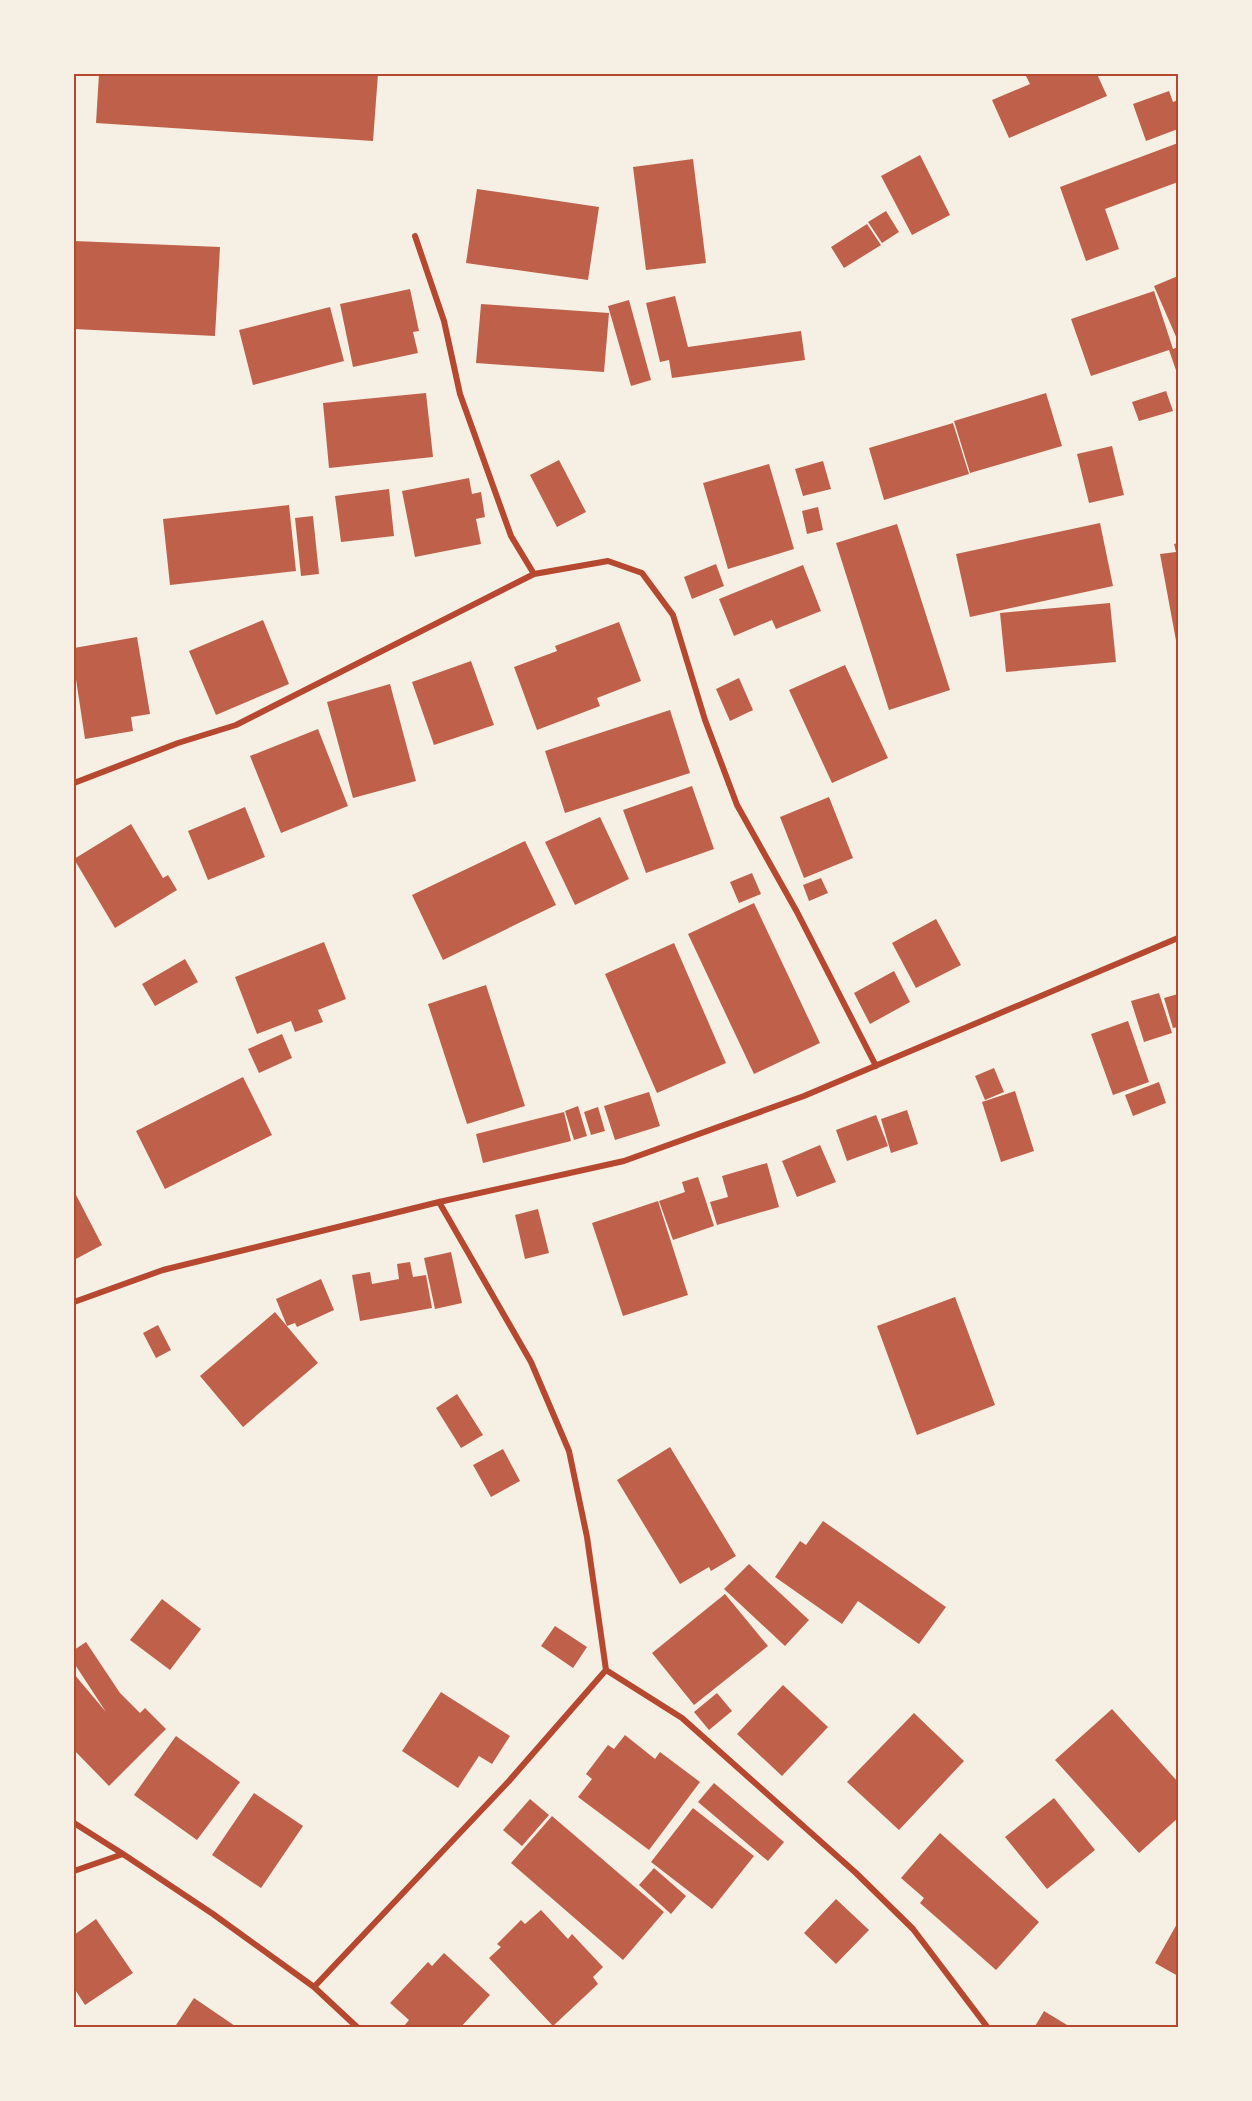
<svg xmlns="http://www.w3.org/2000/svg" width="1252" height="2101" viewBox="0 0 1252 2101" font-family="'Fira Sans',sans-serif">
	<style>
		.building { fill: #bf614a }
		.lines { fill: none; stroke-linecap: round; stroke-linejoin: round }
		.minor { stroke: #b5482f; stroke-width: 6 }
		.neatline { fill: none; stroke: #b5482f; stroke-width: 2 }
	</style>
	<rect width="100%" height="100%" fill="#f6efe4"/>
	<path class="building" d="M 99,74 L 378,74 L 373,141 L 96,123 Z
		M 1025,74 L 1097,74 L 1107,96 L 1009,138 L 992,100 L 1030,84 Z
		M 1169,91 L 1173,102 L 1178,100 L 1178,129 L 1146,141 L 1133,104 Z
		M 1178,143 L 1178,182 L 1105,209 L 1119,249 L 1086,261 L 1060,187 Z
		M 920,155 L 950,215 L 912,235 L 881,176 Z
		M 693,159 L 706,263 L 646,270 L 633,167 Z
		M 477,189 L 599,207 L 588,280 L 466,263 Z
		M 886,211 L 899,232 L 882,243 L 868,222 Z
		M 867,224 L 881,245 L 844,268 L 831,247 Z
		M 74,241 L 220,247 L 215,336 L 74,329 Z
		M 1178,276 L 1178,338 L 1177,339 L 1154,286 Z
		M 410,289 L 419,331 L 413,332 L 418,353 L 353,367 L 340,304 Z
		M 1154,291 L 1173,349 L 1178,347 L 1178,376 L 1169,350 L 1091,376 L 1071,319 Z
		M 675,296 L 688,347 L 801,331 L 805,360 L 672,378 L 669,360 L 660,362 L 646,303 Z
		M 629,300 L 651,380 L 631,386 L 608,306 Z
		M 481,304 L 609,313 L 604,372 L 476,363 Z
		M 330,307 L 344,361 L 253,385 L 239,330 Z
		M 1166,391 L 1173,411 L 1139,421 L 1132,402 Z
		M 426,393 L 433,457 L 329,468 L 323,403 Z
		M 1046,393 L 1062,446 L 970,473 L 954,421 Z
		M 953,423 L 969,474 L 884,500 L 869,448 Z
		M 1112,446 L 1124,495 L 1089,503 L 1077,454 Z
		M 559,460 L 586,512 L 557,527 L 530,475 Z
		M 823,461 L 831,489 L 803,496 L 795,469 Z
		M 769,464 L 794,549 L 728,569 L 703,483 Z
		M 469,478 L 472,494 L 481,492 L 485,517 L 476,519 L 481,544 L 415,557 L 402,491 Z
		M 389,489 L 394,536 L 341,542 L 335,496 Z
		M 289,505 L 296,571 L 170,585 L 163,519 Z
		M 818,507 L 823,530 L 807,534 L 802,511 Z
		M 313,516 L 319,574 L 301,576 L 295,518 Z
		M 1100,523 L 1113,586 L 970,617 L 956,554 Z
		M 897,524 L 950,690 L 889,710 L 836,543 Z
		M 1178,543 L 1178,646 L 1177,646 L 1160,554 L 1176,552 L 1174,544 Z
		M 716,564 L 724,586 L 692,599 L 684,577 Z
		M 803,565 L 821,611 L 776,629 L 772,620 L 734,636 L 719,599 Z
		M 1110,603 L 1116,662 L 1006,672 L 1000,613 Z
		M 263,620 L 289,684 L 216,715 L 189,651 Z
		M 619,622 L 641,681 L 597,698 L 600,706 L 537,730 L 514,667 L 557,651 L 555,646 Z
		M 137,637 L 150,714 L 131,717 L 133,731 L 85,739 L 74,666 L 74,648 Z
		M 471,661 L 494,725 L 434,745 L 412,682 Z
		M 845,665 L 888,758 L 832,783 L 789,690 Z
		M 739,678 L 753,710 L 730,721 L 716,689 Z
		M 390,684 L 416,781 L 353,798 L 327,702 Z
		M 670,710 L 690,773 L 565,813 L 545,751 Z
		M 318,729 L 348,806 L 281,833 L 250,756 Z
		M 692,786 L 714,849 L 646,873 L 623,810 Z
		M 829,797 L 853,858 L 804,878 L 780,817 Z
		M 245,807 L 265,857 L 208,880 L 188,831 Z
		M 600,817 L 629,879 L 575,905 L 545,842 Z
		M 131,824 L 163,878 L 168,875 L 177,890 L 115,928 L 74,859 Z
		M 525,841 L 556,905 L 443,960 L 412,895 Z
		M 752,873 L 761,894 L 739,903 L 730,882 Z
		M 821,878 L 828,893 L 809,901 L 803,885 Z
		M 754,903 L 820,1043 L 754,1074 L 688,934 Z
		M 936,919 L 961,965 L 916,988 L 892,943 Z
		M 324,942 L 346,999 L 318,1010 L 323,1022 L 295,1032 L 291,1021 L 257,1034 L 235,977 Z
		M 674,943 L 726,1063 L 657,1093 L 605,974 Z
		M 185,959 L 198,982 L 155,1006 L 142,984 Z
		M 894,971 L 910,1002 L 870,1024 L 854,993 Z
		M 486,985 L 525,1106 L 467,1124 L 428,1004 Z
		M 1159,993 L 1172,1033 L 1144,1042 L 1131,1001 Z
		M 1178,994 L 1178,1027 L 1173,1028 L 1164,998 Z
		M 1128,1021 L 1149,1082 L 1113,1095 L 1091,1034 Z
		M 282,1034 L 292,1058 L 259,1073 L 248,1049 Z
		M 994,1068 L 1004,1092 L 985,1100 L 975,1076 Z
		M 243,1077 L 272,1135 L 165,1189 L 136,1131 Z
		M 1159,1082 L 1166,1103 L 1133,1116 L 1125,1095 Z
		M 1015,1091 L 1034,1151 L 1001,1162 L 982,1102 Z
		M 649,1092 L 660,1126 L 615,1140 L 604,1106 Z
		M 578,1106 L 587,1136 L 574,1140 L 565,1111 Z
		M 598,1107 L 605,1131 L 591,1135 L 584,1112 Z
		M 907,1110 L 918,1144 L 891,1153 L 881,1119 Z
		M 564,1112 L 571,1141 L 483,1163 L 476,1134 Z
		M 876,1115 L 888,1146 L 847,1161 L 836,1130 Z
		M 820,1145 L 836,1182 L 797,1197 L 782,1161 Z
		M 767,1163 L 779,1207 L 717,1225 L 710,1202 L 728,1197 L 722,1176 Z
		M 698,1177 L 714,1226 L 673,1240 L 659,1201 L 685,1192 L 682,1182 Z
		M 74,1191 L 102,1245 L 74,1260 Z
		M 658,1201 L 688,1295 L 623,1316 L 592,1223 Z
		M 538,1209 L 549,1253 L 525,1259 L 515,1215 Z
		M 451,1252 L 462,1303 L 435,1309 L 424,1258 Z
		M 410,1262 L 413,1277 L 426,1275 L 432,1308 L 360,1321 L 352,1275 L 370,1272 L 372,1284 L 399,1279 L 397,1264 Z
		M 321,1279 L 334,1310 L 297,1327 L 295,1323 L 287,1326 L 276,1299 Z
		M 955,1297 L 995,1405 L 917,1435 L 877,1326 Z
		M 275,1312 L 318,1363 L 243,1427 L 200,1376 Z
		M 158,1325 L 171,1350 L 156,1358 L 143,1333 Z
		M 457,1394 L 483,1435 L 461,1448 L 436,1408 Z
		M 670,1447 L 736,1556 L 711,1571 L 709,1567 L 680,1584 L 617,1480 Z
		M 503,1449 L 520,1481 L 491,1497 L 473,1465 Z
		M 823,1521 L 946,1607 L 919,1644 L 858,1601 L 842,1624 L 775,1577 L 800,1541 L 806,1545 Z
		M 749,1564 L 809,1620 L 785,1646 L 724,1589 Z
		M 725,1594 L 768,1646 L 694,1705 L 652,1653 Z
		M 162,1599 L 201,1629 L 170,1670 L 130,1640 Z
		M 555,1626 L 587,1647 L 573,1668 L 541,1646 Z
		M 86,1642 L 120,1693 L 140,1713 L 145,1708 L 166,1729 L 109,1786 L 74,1750 L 74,1674 L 106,1712 L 74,1663 L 74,1650 Z
		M 783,1685 L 828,1727 L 782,1776 L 737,1734 Z
		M 441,1692 L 510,1736 L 492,1764 L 479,1756 L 458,1788 L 402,1751 Z
		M 717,1693 L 732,1711 L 709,1730 L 694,1712 Z
		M 1112,1709 L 1178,1782 L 1178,1818 L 1139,1853 L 1055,1760 Z
		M 914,1713 L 964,1761 L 899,1830 L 847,1782 Z
		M 625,1735 L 655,1759 L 660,1752 L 700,1782 L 649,1850 L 578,1797 L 592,1779 L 586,1774 L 608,1745 L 614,1749 Z
		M 176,1736 L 240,1782 L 197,1840 L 134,1795 Z
		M 714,1783 L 784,1842 L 768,1861 L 698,1802 Z
		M 254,1793 L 303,1826 L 261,1888 L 212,1855 Z
		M 1054,1798 L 1095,1850 L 1047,1889 L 1005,1837 Z
		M 530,1799 L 549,1815 L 522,1846 L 503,1830 Z
		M 693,1808 L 754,1856 L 712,1909 L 651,1862 Z
		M 552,1816 L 664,1912 L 623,1960 L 511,1863 Z
		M 940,1833 L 1039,1922 L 996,1970 L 920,1903 L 924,1898 L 901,1878 Z
		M 654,1868 L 686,1896 L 671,1914 L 639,1885 Z
		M 836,1899 L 869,1930 L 836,1964 L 804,1933 Z
		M 541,1910 L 568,1939 L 572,1934 L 603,1967 L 593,1977 L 598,1984 L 553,2026 L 489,1958 L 501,1947 L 497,1944 L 521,1920 L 525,1924 Z
		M 96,1919 L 133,1973 L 85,2005 L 74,1988 L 74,1935 Z
		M 1178,1922 L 1178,1976 L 1155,1963 Z
		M 444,1953 L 490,1995 L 460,2028 L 405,2028 L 404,2026 L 409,2020 L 390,2003 L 428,1962 L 432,1966 Z
		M 194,1998 L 238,2028 L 174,2028 Z
		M 1044,2011 L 1072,2028 L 1034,2028 Z"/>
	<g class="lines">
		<path class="minor" d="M 415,236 L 444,321 L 460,394 L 511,536 L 534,574
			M 74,783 L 178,743 L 236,725 L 534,574 L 608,561 L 642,573 L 673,615 L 705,720 L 737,805 L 797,912 L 876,1066
			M 439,1202 L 531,1362 L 569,1451 L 587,1537 L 606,1670 L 682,1718 L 856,1873 L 913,1929 L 988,2028
			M 74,1302 L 163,1270 L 439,1202 L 624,1161 L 804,1096 L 1178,938
			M 74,1823 L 123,1854 L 213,1914 L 314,1987 L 358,2028
			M 74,1871 L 123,1854
			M 314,1987 L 509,1781 L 606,1670"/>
	</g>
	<rect width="1252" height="2101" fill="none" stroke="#f6efe4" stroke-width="150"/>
	<rect x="75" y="75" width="1102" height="1951" class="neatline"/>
</svg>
